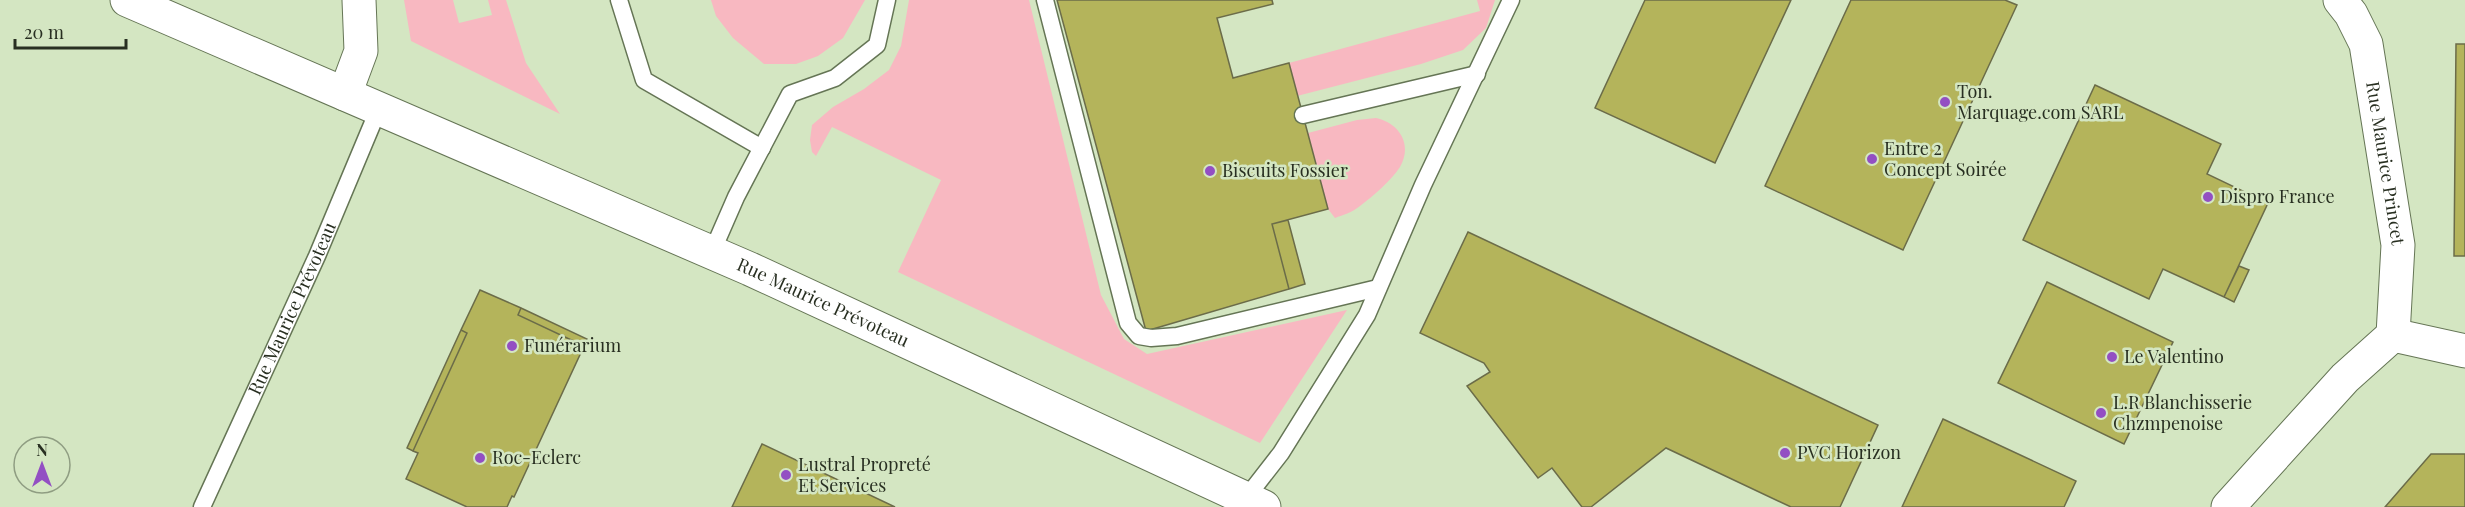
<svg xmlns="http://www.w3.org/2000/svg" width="2465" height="507" viewBox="0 0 2465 507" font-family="'Playfair Display',serif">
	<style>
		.green { fill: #f8b8c1 }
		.building { fill: #b4b45b; stroke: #6b6c49; stroke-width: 1.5 }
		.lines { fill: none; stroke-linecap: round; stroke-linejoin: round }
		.service-casing { stroke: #657555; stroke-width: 19 }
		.minor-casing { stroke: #657555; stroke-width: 35 }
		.tertiary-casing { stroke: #657555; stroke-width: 35 }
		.service { stroke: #fff; stroke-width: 16 }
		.minor { stroke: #fff; stroke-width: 33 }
		.tertiary { stroke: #fff; stroke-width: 33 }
		.poi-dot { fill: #934fc3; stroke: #d4e6c2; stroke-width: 2 }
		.labels { text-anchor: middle; stroke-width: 5; stroke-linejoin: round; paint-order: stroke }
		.poi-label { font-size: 18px; fill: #282f21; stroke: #d4e6c2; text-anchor: start }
		.street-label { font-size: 18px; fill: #282f21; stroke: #d4e6c2 }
	</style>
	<rect width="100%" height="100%" fill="#d4e6c2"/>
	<path class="green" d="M 404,0 L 453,0 L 459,23 L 492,15 L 488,0 L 506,0 L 526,63 L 560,114 L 411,41 Z
		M 711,0 L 865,0 L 843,38 L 818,56 L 796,64 L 764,64 L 733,38 L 716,16 Z
		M 909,0 L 1029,0 L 1101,295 L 1124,339 L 1147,354 L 1347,310 L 1260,443 L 898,272 L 941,180 L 832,127 L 816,156 L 812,152 L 810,140 L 812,125 L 833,107 L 864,89 L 889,70 L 901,46 Z
		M 1477,0 L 1495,0 L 1486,28 L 1463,50 L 1421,64 L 1297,96 L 1289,63 L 1480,11 Z
		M 1376,118 C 1399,123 1413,144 1400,167 C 1391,181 1373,196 1360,206 C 1353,212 1343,215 1335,218 L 1328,209 L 1308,133 L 1357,120 Z"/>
	<path class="building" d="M 1057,0 L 1272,0 L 1273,4 L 1217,18 L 1233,78 L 1289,63 L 1328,209 L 1272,224 L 1289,289 L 1146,331 Z
		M 1645,0 L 1791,0 L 1715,163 L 1595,108 Z
		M 1851,0 L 2005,0 L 2017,5 L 1903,250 L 1765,186 Z
		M 2456,44 L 2465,44 L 2465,256 L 2454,256 Z
		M 2095,85 L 2221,144 L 2207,174 L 2268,203 L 2224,297 L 2163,269 L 2149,299 L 2023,240 Z
		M 1288,220 L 1305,284 L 1289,289 L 1272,224 Z
		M 1468,232 L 1878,425 L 1840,507 L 1791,507 L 1666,448 L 1591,507 L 1582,507 L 1552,468 L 1538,478 L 1467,386 L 1490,372 L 1484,363 L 1420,333 Z
		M 2239,266 L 2249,270 L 2234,302 L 2224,297 Z
		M 2047,282 L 2173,342 L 2124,444 L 1998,383 Z
		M 480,290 L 521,308 L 518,315 L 584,346 L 514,497 L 512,496 L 507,507 L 467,507 L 406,479 L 418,453 L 413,451 L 467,333 L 461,330 Z
		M 521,308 L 587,339 L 584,346 L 518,315 Z
		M 461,330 L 467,333 L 413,451 L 407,448 Z
		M 1943,419 L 2076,481 L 2064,507 L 1902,507 Z
		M 762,444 L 895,507 L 732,507 Z
		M 2431,454 L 2465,454 L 2465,507 L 2385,507 Z"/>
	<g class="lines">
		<defs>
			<g id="service">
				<path d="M 619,0 L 644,80 L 762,148"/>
				<path d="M 1045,0 L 1128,323 L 1139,336 L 1151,338 L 1177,336 L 1378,288"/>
				<path d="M 1303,115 L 1477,74"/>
				<path d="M 712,252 L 736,197 L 790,94 L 835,78 L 877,45 L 887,0"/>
				<path d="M 1246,498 L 1281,453 L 1367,315 L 1423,185 L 1511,0"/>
				<path id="s1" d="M 202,507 L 317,256 L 379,108"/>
			</g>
			<g id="minor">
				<path id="s2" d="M 2340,0 L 2351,14 L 2366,44 L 2398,245 L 2393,335"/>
				<path d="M 345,94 L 361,51 L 359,0"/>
				<path d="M 2228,507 L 2345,378 L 2393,335 L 2465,351"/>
			</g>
			<g id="tertiary">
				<path id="s3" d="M 127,0 L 750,269 L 1264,507"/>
			</g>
		</defs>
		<use href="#service" class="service-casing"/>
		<use href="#minor" class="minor-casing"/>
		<use href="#tertiary" class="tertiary-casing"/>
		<use href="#service" class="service"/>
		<use href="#minor" class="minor"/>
		<use href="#tertiary" class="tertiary"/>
	</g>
	<g class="poi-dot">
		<circle cx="1945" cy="102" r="6"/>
		<circle cx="1872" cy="159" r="6"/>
		<circle cx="1210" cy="171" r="6"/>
		<circle cx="2208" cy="197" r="6"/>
		<circle cx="512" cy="346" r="6"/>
		<circle cx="2112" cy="357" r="6"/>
		<circle cx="2101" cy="413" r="6"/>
		<circle cx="1785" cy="453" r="6"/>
		<circle cx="480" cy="458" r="6"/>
		<circle cx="786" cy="475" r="6"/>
	</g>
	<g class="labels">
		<g class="poi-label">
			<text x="1957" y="98">Ton.<tspan x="1957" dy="21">Marquage.com SARL</tspan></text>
			<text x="1884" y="155">Entre 2<tspan x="1884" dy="21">Concept Soirée</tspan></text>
			<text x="1222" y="177">Biscuits Fossier</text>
			<text x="2220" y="203">Dispro France</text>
			<text x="524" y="352">Funérarium</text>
			<text x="2124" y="363">Le Valentino</text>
			<text x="2113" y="409">L.R Blanchisserie<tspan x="2113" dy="21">Chzmpenoise</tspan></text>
			<text x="1797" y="459">PVC Horizon</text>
			<text x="492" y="464">Roc-Eclerc</text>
			<text x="798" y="471">Lustral Propreté<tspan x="798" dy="21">Et Services</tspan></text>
		</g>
		<g class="street-label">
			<text dy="6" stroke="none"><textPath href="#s2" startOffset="172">Rue Maurice Princet</textPath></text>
			<text dy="6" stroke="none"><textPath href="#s3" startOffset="759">Rue Maurice Prévoteau</textPath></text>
			<text dy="6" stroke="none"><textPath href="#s1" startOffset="218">Rue Maurice Prévoteau</textPath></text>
		</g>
	</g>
	<g transform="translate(42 465)"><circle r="28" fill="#d4e6c2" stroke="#8f9d82" stroke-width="1.5"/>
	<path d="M0-4.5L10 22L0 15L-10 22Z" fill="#934fc3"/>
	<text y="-9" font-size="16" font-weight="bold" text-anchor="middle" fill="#282f21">N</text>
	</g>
	<path d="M15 39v9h111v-9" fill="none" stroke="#282f21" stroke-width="3"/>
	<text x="24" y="39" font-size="18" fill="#282f21" stroke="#d4e6c2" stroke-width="4.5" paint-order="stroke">20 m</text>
</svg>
